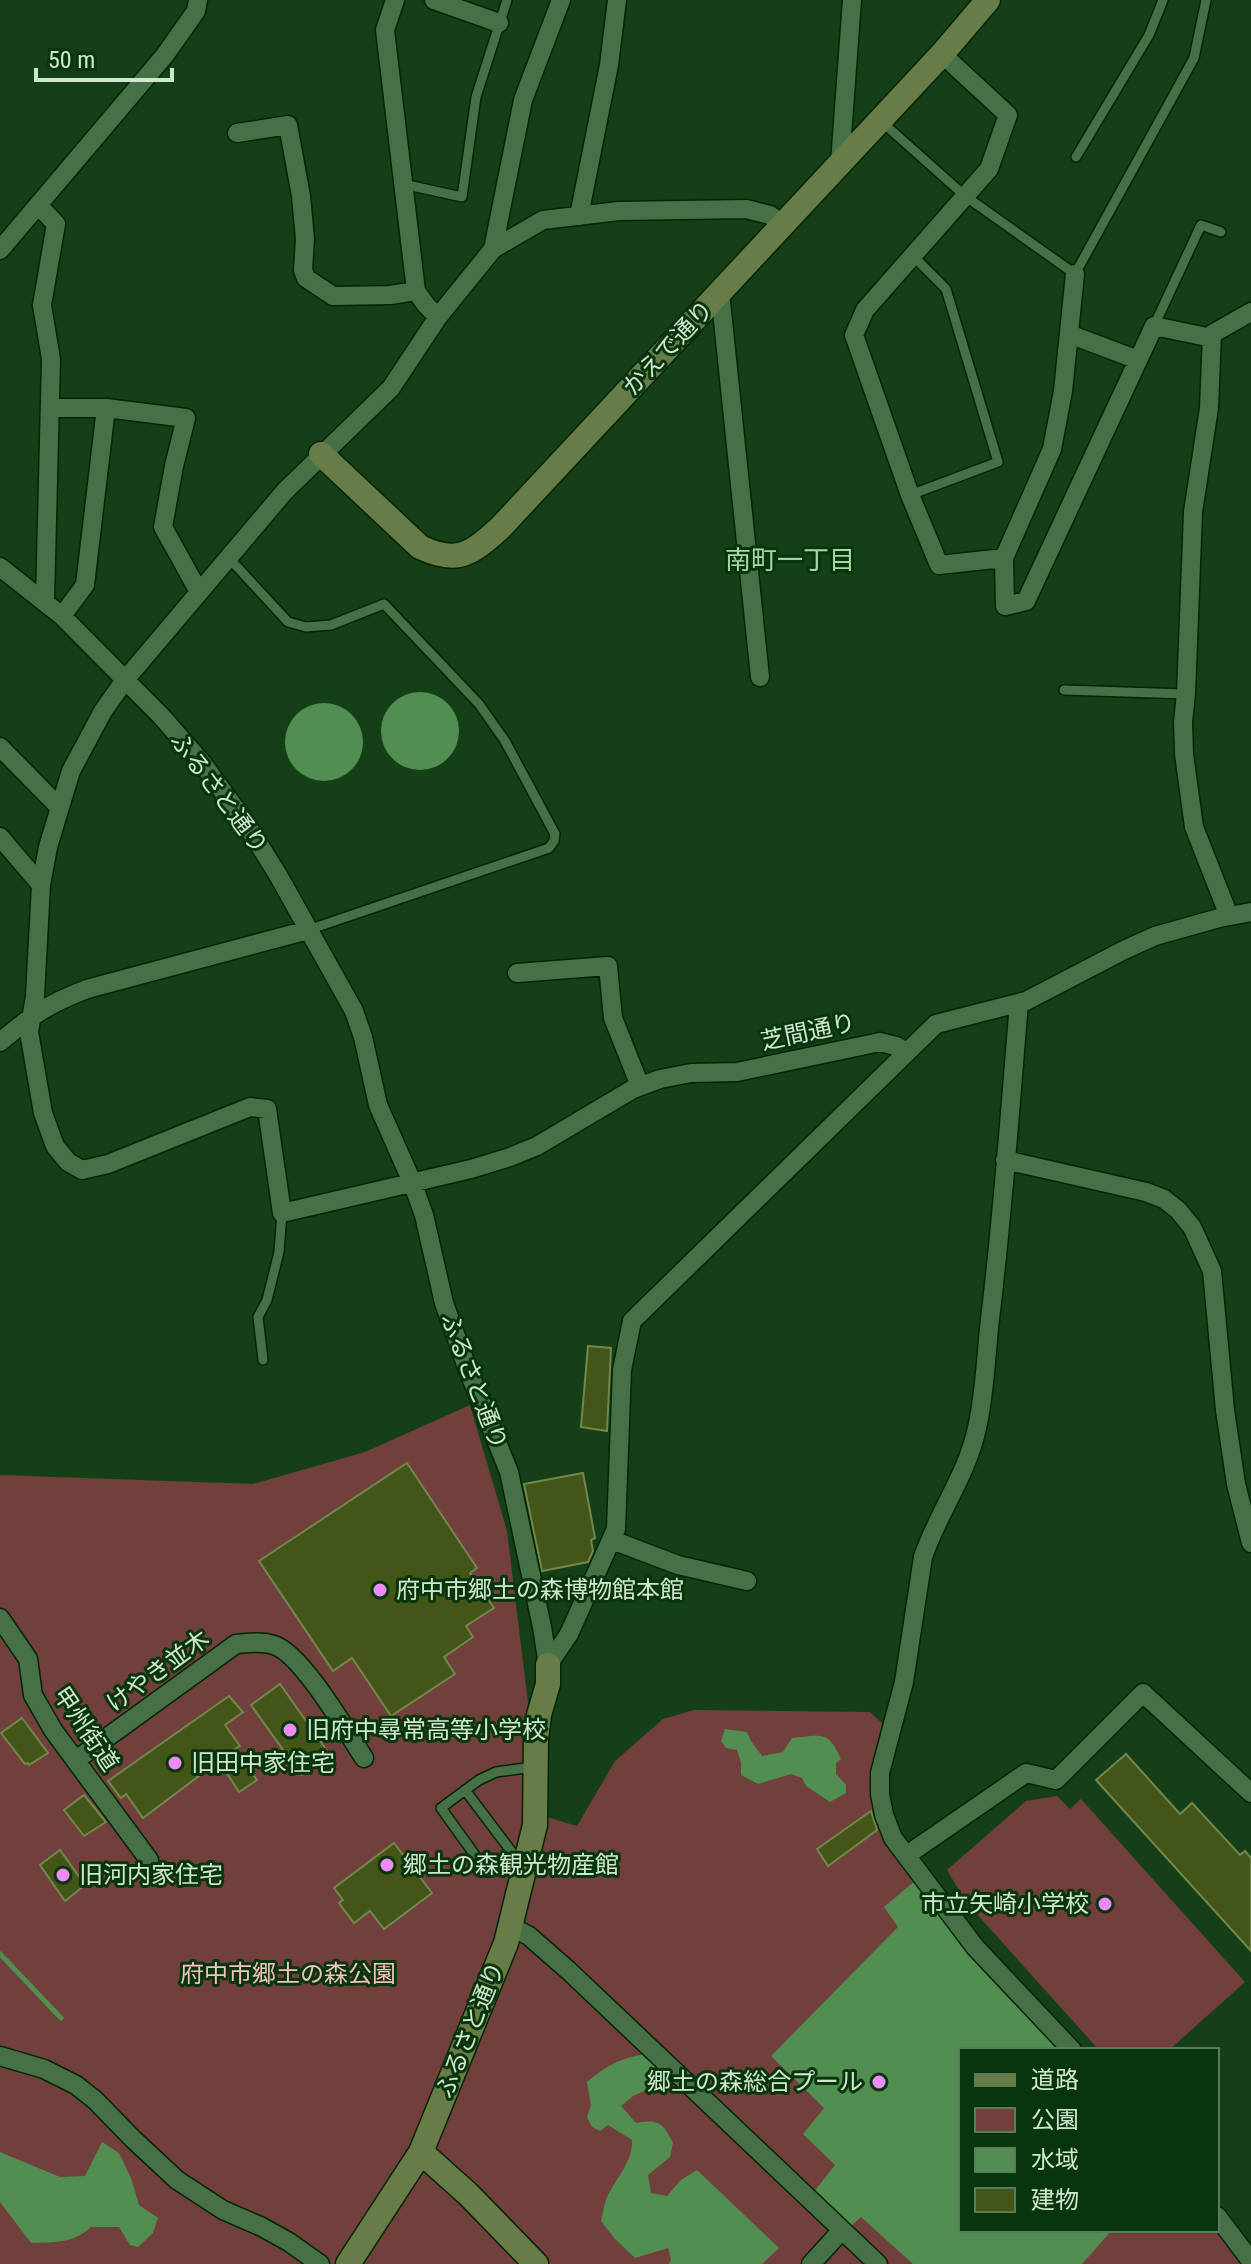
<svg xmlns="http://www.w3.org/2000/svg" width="1251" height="2264" viewBox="0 0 1251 2264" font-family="'Roboto Condensed','Noto Sans JP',sans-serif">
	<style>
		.green { fill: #713f3c }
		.water { fill: #528e51 }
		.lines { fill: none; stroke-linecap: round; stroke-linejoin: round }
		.stream { stroke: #528e51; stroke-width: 5 }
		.building { fill: #435517; stroke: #73864d; stroke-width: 2 }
		.lane-casing { stroke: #042406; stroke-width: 12 }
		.street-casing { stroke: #042406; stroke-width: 21 }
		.secondary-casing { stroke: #042406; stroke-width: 27 }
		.lane { stroke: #467146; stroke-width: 9 }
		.street { stroke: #467146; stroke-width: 18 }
		.secondary { stroke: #687c48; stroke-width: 24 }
		.poi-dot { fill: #ee8bf8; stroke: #09350c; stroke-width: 3 }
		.labels { text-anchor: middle; stroke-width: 6; stroke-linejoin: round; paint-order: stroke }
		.street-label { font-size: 24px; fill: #d0e7cf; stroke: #09350c }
		.poi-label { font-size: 24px; fill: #d0e7cf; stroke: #09350c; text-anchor: start }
		.park-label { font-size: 24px; fill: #f2c2be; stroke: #09350c }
		.neighbourhood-label { font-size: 26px; fill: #a9d8a7; stroke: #09350c }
	</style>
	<rect width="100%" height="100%" fill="#154017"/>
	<path class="green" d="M 470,1405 L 507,1531 L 531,1727 L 526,1811 L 577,1826 L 615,1761 L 663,1719 L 694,1710 L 870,1712 L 882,1723 L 870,1796 L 885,1844 L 1063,2050 L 961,2050 L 961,2230 L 1217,2230 L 1246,2264 L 0,2264 L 0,1475 L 253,1484 L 365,1452 Z
		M 1057,1796 L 1070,1809 L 1081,1799 L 1245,1982 L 1169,2050 L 1099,2050 L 966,1902 L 947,1870 L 1026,1801 Z"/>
	<path class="water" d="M381 731a39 39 0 1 1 78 0a39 39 0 1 1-78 0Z
		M285 742a39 39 0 1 1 78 0a39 39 0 1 1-78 0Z
		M 725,1729 L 747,1732 L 751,1741 L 762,1756 L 783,1752 L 792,1738 C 820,1736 828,1729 841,1759 L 836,1763 L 836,1774 L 846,1785 L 846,1793 L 830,1802 L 806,1786 L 802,1778 L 791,1774 L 758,1784 L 741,1775 L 741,1763 L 737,1750 L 726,1748 L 721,1741 Z
		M 916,1880 L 1025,2012 L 1059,2050 L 961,2050 L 961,2230 L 1112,2230 L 1082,2264 L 913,2264 L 861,2217 L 850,2227 L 813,2193 L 835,2165 L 803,2134 L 824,2108 L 771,2056 L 898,1927 L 884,1907 Z
		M 645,2054 L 655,2066 L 651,2088 L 633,2096 L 621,2106 L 636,2123 C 659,2119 663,2123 673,2143 L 670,2157 L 648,2175 L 651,2193 L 667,2196 L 681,2180 L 697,2170 L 779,2248 L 762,2264 L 669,2264 L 671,2259 L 668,2248 L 635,2258 L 614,2238 L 601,2221 C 603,2213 604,2203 608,2195 C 617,2177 633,2161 632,2140 L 608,2125 L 600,2131 L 592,2127 L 587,2117 L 591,2105 L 587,2082 C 607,2065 619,2059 645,2054 Z
		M 102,2142 L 119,2153 L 131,2178 L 139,2205 L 158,2218 L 153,2233 L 138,2247 L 130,2245 L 119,2227 L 91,2227 C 72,2244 56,2242 31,2243 L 0,2202 L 0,2152 L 60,2177 L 85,2176 Z"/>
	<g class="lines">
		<path class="stream" d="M 0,1954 L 61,2018"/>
	</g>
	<path class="building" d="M 588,1346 L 611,1348 L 607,1431 L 581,1427 Z
		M 407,1463 L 477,1568 L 470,1573 L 494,1608 L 466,1626 L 473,1637 L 444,1657 L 455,1674 L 391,1716 L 352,1658 L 333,1671 L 259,1561 Z
		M 583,1473 L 595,1538 L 591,1540 L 593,1551 L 588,1562 L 542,1571 L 524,1484 Z
		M 280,1684 L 330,1755 L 301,1775 L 251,1705 Z
		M 229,1696 L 243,1712 L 225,1725 L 240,1746 L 235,1749 L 257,1780 L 239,1792 L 219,1761 L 143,1818 L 126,1794 L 121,1798 L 108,1781 Z
		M 22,1718 L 48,1753 L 29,1765 L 28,1763 L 25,1764 L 1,1733 Z
		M 1126,1754 L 1180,1814 L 1192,1803 L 1240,1855 L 1245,1851 L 1251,1858 L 1251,1951 L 1096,1780 Z
		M 84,1795 L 106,1822 L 84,1836 L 64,1810 Z
		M 871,1811 L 877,1830 L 828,1866 L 817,1849 Z
		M 394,1843 L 432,1893 L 384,1929 L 370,1911 L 354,1923 L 339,1903 L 343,1900 L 334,1888 Z
		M 60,1850 L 85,1885 L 65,1901 L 40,1865 Z"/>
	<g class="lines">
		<defs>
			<path id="lane" d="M 882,122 L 965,196 L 1075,274 L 1194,58 L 1206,0
				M 1076,157 L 1149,35 L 1163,0
				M 403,184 L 462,197 L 476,97 L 507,0
				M 1154,326 L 1201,225 L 1221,232
				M 910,495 L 998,462 L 946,289 L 913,256
				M 229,558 L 288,622 L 306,627 L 331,625 L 384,604 L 479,704 L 505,741 L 555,834 L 554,841 L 549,848 L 308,930
				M 1064,690 L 1186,694
				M 263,1360 L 258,1317 L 267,1300 L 279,1252 L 282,1213
				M 465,1790 L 514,1855
				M 512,1853 L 487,1872 L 441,1808 L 479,1780 L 496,1772 L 533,1767"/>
			<path id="street" d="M 395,0 L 385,30 L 416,291 L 426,305 L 438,317
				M 434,0 L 499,23
				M 942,54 L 1008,115 L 989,169 L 865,310 L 854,335 L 910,495 L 939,565 L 1004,558
				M 237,133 L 288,125 L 301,196 L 305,239 L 303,270 L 306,278 L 333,296 L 390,295 L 416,291
				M 840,163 L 852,0
				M 39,206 L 56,224 L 42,305 L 51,359 L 45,601
				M 579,216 L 609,65 L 617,0
				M 783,225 L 770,215 L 746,209 L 619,211 L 543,220 L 493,249 L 438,317 L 391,388 L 285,491 L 125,680 L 103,711 L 71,771 L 48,847 L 41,885 L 35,996 L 29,1032 L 43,1113 L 55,1146 L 68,1162 L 82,1170 L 108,1164 L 250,1107 L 267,1109 L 282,1213 L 471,1169 L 510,1157 L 537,1146 L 633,1089 L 660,1079 L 691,1073 L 737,1072 L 880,1042 L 896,1046 L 907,1052
				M 493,249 L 523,100 L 561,0
				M 0,250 L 165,55 L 196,11 L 198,0
				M 1075,274 L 1063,391 L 1052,449 L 1004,558 L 1005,606 L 1026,601 L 1154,326 L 1212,338
				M 720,292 L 760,677
				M 1069,334 L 1138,360
				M 50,408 L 106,408 L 186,418 L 174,466 L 163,527 L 199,592
				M 0,567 L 62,616 L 162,717 L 203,764 L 245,822 L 278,875 L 354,1011 L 363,1037 L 378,1105 L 412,1182 L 424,1215 L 444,1303 L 468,1370 L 509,1472 L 542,1627 L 548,1665
				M 62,616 L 85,585 L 106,408
				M 0,747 L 59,807
				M 0,837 L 41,885
				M 1229,916 L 1194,827 L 1184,754 L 1183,722 L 1186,694 L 1193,512 L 1209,408 L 1212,334 L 1251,312
				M 517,973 L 608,966 L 613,1018 L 640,1086
				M 1019,1003 C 1010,1109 1003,1214 990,1319 C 986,1355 985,1393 977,1428 C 967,1475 938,1513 923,1557 L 904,1682 L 880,1773 L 880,1794 L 884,1815 L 893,1838 L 975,1947 L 1072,2050
				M 0,1042 C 32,1015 48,1004 87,989 L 308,930
				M 1005,1160 L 1146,1192 L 1164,1199 L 1178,1210 L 1192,1227 L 1212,1271 L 1225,1410 L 1236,1484 L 1251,1543
				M 612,1540 L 678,1565 L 747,1581
				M 0,1618 L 28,1659 L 33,1695 L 53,1730 L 149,1860
				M 548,1665 L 569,1634 L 616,1529 L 622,1370 L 632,1321 L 936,1024 L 1026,1001 L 1124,950 L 1155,936 L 1219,918 L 1251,912
				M 76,1760 L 236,1644 C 249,1643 262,1641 274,1645 C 302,1654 347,1732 364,1758
				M 907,1855 L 1026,1773 L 1056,1780 L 1143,1693 L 1251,1793
				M 518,1930 L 529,1936 L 569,1971 L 878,2264
				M 0,2056 L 44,2069 L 76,2085 L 95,2100 L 133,2139 L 177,2180 L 223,2210 L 262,2227 L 289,2242 L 320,2264
				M 1217,2216 L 1251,2261
				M 811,2264 L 842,2230"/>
			<path id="secondary" d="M 321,454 L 420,547 C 458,565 471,554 500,528 L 942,54 L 988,0
				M 421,2152 L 468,2194 L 536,2264
				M 348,2264 L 421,2152 L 506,1943 L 535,1825 L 536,1739 L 539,1715 L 548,1684 L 548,1665"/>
		</defs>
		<use href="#lane" class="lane-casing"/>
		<use href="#street" class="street-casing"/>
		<use href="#secondary" class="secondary-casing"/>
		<use href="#lane" class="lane"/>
		<use href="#street" class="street"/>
		<use href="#secondary" class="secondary"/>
	</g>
	<g class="poi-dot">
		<circle cx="380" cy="1590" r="8"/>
		<circle cx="290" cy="1730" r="8"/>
		<circle cx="175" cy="1763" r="8"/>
		<circle cx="387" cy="1865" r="8"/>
		<circle cx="63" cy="1875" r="8"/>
		<circle cx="1105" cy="1904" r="8"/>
		<circle cx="879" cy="2082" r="8"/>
	</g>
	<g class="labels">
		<g class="street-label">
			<text transform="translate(668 348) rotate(-47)" y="8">かえで通り</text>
			<text transform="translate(219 793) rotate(53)" y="8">ふるさと通り</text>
			<text transform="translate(808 1032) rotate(-12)" y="8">芝間通り</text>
			<text transform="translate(474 1381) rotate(69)" y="8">ふるさと通り</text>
			<text transform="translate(158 1671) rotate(-36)" y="8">けやき並木</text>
			<text transform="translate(86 1729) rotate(56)" y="8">甲州街道</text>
			<text transform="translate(470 2030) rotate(-68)" y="8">ふるさと通り</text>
		</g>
		<g class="poi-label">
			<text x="396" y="1598">府中市郷土の森博物館本館</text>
			<text x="306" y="1738">旧府中尋常高等小学校</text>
			<text x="191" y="1771">旧田中家住宅</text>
			<text x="403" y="1873">郷土の森観光物産館</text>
			<text x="79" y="1883">旧河内家住宅</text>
			<text x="1089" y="1912" text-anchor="end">市立矢崎小学校</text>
			<text x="863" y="2090" text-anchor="end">郷土の森総合プール</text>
		</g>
		<g class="park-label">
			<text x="288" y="1982">府中市郷土の森公園</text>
		</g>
		<g class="neighbourhood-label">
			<text x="790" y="569">南町一丁目</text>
		</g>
	</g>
	<rect x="959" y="2048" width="260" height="184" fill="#09350c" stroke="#597c5a" stroke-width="2"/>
	<rect x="975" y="2074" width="40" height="12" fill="#687c48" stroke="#597c5a" stroke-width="2"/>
	<text x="1031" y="2088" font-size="24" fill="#d0e7cf">道路</text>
	<rect x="975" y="2108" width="40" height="24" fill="#713f3c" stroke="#597c5a" stroke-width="2"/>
	<text x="1031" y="2128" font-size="24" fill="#d0e7cf">公園</text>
	<rect x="975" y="2148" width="40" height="24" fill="#528e51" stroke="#597c5a" stroke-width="2"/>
	<text x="1031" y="2168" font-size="24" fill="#d0e7cf">水域</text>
	<rect x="975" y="2188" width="40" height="24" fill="#435517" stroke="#597c5a" stroke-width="2"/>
	<text x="1031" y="2208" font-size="24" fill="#d0e7cf">建物</text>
	<path d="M36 68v12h136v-12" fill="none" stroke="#d0e7cf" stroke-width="4"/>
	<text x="48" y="68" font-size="24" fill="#d0e7cf" stroke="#09350c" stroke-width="6" paint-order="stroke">50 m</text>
</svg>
